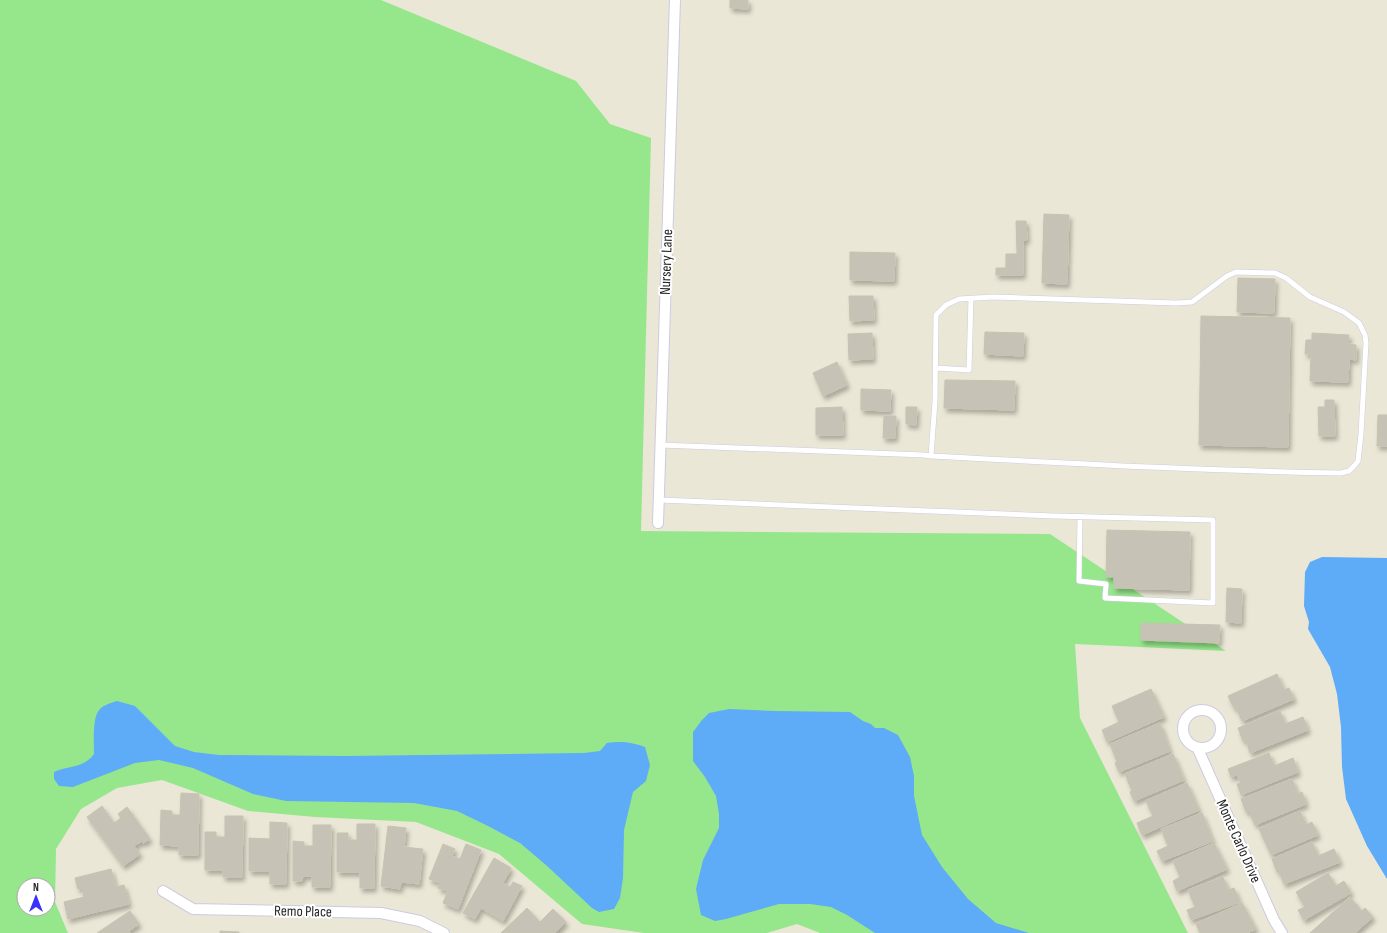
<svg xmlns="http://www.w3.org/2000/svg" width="1387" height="933" viewBox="0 0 1387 933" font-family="'Sofia Sans Condensed',sans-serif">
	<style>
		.green { fill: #96e78c; fill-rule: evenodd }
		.water { fill: #5eabf8 }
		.building { fill: #c6c3b6; stroke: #c6c3b0; filter: url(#shadow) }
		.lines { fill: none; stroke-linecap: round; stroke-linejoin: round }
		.service-casing { stroke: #cccbe2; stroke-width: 6 }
		.minor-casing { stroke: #cccbe2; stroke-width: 12 }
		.service { stroke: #fff; stroke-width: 5 }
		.minor { stroke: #fff; stroke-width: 10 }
		.labels { text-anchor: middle; stroke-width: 4; stroke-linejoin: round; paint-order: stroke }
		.street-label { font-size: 15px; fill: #262626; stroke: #fff }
	</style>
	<defs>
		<filter id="shadow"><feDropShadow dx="2.5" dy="4" stdDeviation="2" flood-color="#0004"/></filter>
	</defs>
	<rect width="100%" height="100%" fill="#ebe7d6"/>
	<path class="green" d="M 0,0 L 381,0 L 576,81 L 610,124 L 651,138 L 641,531 L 1050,534 L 1226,651 L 1075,644 L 1080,718 L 1188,933 L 820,933 L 797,924 L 767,933 L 644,933 L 582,924 L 499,854 L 416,822 L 315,817 L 248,811 L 162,780 L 117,788 L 81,809 L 56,849 L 55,902 L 68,933 L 0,933 ZM 24,885 L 48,885 L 48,909 L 24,909 Z"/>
	<path class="water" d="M 1322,557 L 1387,558 L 1387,879 L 1367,846 L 1346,799 L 1342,767 L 1341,727 L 1337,694 L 1330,667 L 1308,629 L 1309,622 L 1304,606 L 1305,572 L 1310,562 Z
		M 117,701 L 135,706 L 175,746 L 194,752 L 219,755 L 345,756 L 584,753 L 600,751 L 607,743 C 622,741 631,742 645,747 L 650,765 L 646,781 L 633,792 L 624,830 L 623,878 L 620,898 L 614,909 L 599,912 L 592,908 L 546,865 L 520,843 L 488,826 L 457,811 L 414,803 L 286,801 L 253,794 L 193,768 L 159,760 L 135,763 L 73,787 L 59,786 L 54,779 L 54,772 C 69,765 83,769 94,754 C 94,743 92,716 100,709 C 104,705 111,703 117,701 Z
		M 729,709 L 775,711 L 850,712 L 863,721 L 871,724 L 875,728 L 884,728 L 898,735 L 910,757 L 914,776 L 914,796 L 922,835 L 942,867 L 968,899 L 996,923 L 1029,933 L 875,933 L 847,915 L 831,907 L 810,904 L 779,904 L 726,919 L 715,921 L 701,915 L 696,889 L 703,860 L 719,828 L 719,814 L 716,796 L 705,777 L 693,761 L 693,732 L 702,720 L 709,713 Z"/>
	<path class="building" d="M 730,0 L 748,0 L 748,9 L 730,8 Z
		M 1044,214 L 1069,215 L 1067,284 L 1042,283 Z
		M 1016,221 L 1026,221 L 1027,240 L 1023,240 L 1023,275 L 996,275 L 996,268 L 1006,268 L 1006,254 L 1017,254 Z
		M 850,252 L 895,253 L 894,281 L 850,280 Z
		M 1238,278 L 1275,279 L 1274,313 L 1237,312 Z
		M 849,296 L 873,296 L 874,320 L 850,321 Z
		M 1201,316 L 1290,318 L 1288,447 L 1199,445 Z
		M 985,332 L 1024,333 L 1023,356 L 984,354 Z
		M 872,333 L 873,359 L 849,360 L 848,334 Z
		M 1312,333 L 1349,335 L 1348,344 L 1356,345 L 1356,360 L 1349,359 L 1348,382 L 1310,381 L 1311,354 L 1305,354 L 1306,340 L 1312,340 Z
		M 837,362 L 847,385 L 823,396 L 813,373 Z
		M 945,380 L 1015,381 L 1014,410 L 944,408 Z
		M 861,389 L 891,390 L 890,411 L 861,410 Z
		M 1325,400 L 1334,400 L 1335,436 L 1319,436 L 1318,407 L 1325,407 Z
		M 842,407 L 843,435 L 816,435 L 816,408 Z
		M 906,407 L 917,407 L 916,425 L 906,424 Z
		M 1378,415 L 1387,415 L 1387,446 L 1377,446 Z
		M 884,416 L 896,416 L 895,438 L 883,438 Z
		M 1107,530 L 1190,532 L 1189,590 L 1114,588 L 1114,577 L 1106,577 Z
		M 1227,588 L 1242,589 L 1241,623 L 1226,622 Z
		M 1141,623 L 1220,625 L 1219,643 L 1141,640 Z
		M 1277,674 L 1284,690 L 1289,688 L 1294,699 L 1242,721 L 1236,707 L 1234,708 L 1228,696 Z
		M 1151,689 L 1164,717 L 1107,742 L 1102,730 L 1119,722 L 1112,706 Z
		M 1280,711 L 1285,724 L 1303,717 L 1308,730 L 1250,753 L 1246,740 L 1243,741 L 1238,728 Z
		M 1160,723 L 1170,751 L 1119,772 L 1115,763 L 1117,762 L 1110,744 Z
		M 1269,753 L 1274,766 L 1293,758 L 1298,772 L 1241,795 L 1237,784 L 1241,783 L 1237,775 L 1231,777 L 1228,769 Z
		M 1173,754 L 1184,780 L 1134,801 L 1130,792 L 1132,791 L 1125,774 Z
		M 1292,779 L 1298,794 L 1302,792 L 1306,804 L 1255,825 L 1249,811 L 1246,812 L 1241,799 Z
		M 1187,783 L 1199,810 L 1142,835 L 1137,823 L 1153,816 L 1146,801 Z
		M 181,793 L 199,794 L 198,855 L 179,855 L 179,846 L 160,845 L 161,810 L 172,811 L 172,815 L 180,815 Z
		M 102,806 L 114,823 L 121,818 L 118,814 L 127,807 L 150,839 L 143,843 L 142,841 L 134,846 L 140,854 L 123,866 L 87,817 Z
		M 1300,811 L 1306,825 L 1312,822 L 1318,835 L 1271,855 L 1259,829 Z
		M 1202,813 L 1213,841 L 1162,861 L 1157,851 L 1168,846 L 1161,829 Z
		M 225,816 L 243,816 L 242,877 L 223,877 L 223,870 L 205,870 L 205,832 L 216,832 L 216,837 L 225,837 Z
		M 270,822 L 287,823 L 286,884 L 270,884 L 270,871 L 249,871 L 249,838 L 270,839 Z
		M 357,824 L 375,824 L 374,888 L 360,888 L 360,872 L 337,872 L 337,833 L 348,833 L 348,840 L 357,840 Z
		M 313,825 L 331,825 L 330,887 L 312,887 L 312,876 L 303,876 L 302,881 L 293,881 L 293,841 L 304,842 L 304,846 L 313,846 Z
		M 388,826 L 406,828 L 404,847 L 423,849 L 419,884 L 401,882 L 400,889 L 381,886 Z
		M 1312,842 L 1318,856 L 1334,849 L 1340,862 L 1284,884 L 1279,871 L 1277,872 L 1272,859 Z
		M 1214,843 L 1227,869 L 1177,891 L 1173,881 L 1180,877 L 1173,861 Z
		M 443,844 L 455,849 L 452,856 L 460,859 L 466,844 L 481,850 L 458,909 L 443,903 L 448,891 L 438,888 L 440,883 L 429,879 Z
		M 494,858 L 511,868 L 503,883 L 510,887 L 513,882 L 522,886 L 503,921 L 481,908 L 475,919 L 463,913 Z
		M 111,869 L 116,887 L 124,885 L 129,904 L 68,919 L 64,902 L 84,897 L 82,888 L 78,889 L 75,878 Z
		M 1328,873 L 1336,886 L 1344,881 L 1351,893 L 1304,920 L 1298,910 L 1305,907 L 1296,892 Z
		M 1223,877 L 1228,890 L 1234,888 L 1240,902 L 1191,920 L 1187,910 L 1195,907 L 1188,890 Z
		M 1350,897 L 1362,911 L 1365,908 L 1373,917 L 1355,933 L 1310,933 Z
		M 1242,903 L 1256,929 L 1247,933 L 1200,933 L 1196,924 Z
		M 527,908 L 540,922 L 553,909 L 566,922 L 555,933 L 501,933 Z
		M 130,911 L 139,924 L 129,931 L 131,933 L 97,933 Z
		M 220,931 L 239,932 L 239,933 L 220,933 Z"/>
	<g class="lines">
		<defs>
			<path id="service" d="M 935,368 L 969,370 L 971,298
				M 660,445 L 924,455 L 931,456 C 1067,463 1204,471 1341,473 L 1349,471 L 1354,466 L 1358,461 L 1361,434 L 1366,343 L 1365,335 L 1359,323 L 1344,312 L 1310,297 L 1286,278 L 1275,273 L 1236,272 L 1227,276 L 1192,302 L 1176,303 L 993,297 L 959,299 L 946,305 L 936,315 L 935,401 L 931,456
				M 659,500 L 1054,516 L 1213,520 L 1213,603 L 1105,598 L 1106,584 L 1079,581 L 1080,516"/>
			<path id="minor" d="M 658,523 L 675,0
				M1183 729a19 19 0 1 1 38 0a19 19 0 1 1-38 0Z
				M 1198,749 L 1274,920 L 1282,933
				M 163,891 L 193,909 L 381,913 L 420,921 L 444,933"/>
		</defs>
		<use href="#service" class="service-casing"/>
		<use href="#minor" class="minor-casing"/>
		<use href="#service" class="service"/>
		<use href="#minor" class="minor"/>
	</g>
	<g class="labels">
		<g class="street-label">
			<text transform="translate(666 262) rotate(-88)" y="5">Nursery Lane</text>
			<text transform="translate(1239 841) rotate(66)" y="5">Monte Carlo Drive</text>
			<text transform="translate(303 911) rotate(1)" y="5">Remo Place</text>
		</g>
	</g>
	<g transform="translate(36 897)"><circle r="19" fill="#ffffff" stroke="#a8a8a8"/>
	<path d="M0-3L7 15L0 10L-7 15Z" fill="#392fff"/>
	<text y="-6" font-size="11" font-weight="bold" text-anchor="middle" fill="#262626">N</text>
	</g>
</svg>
